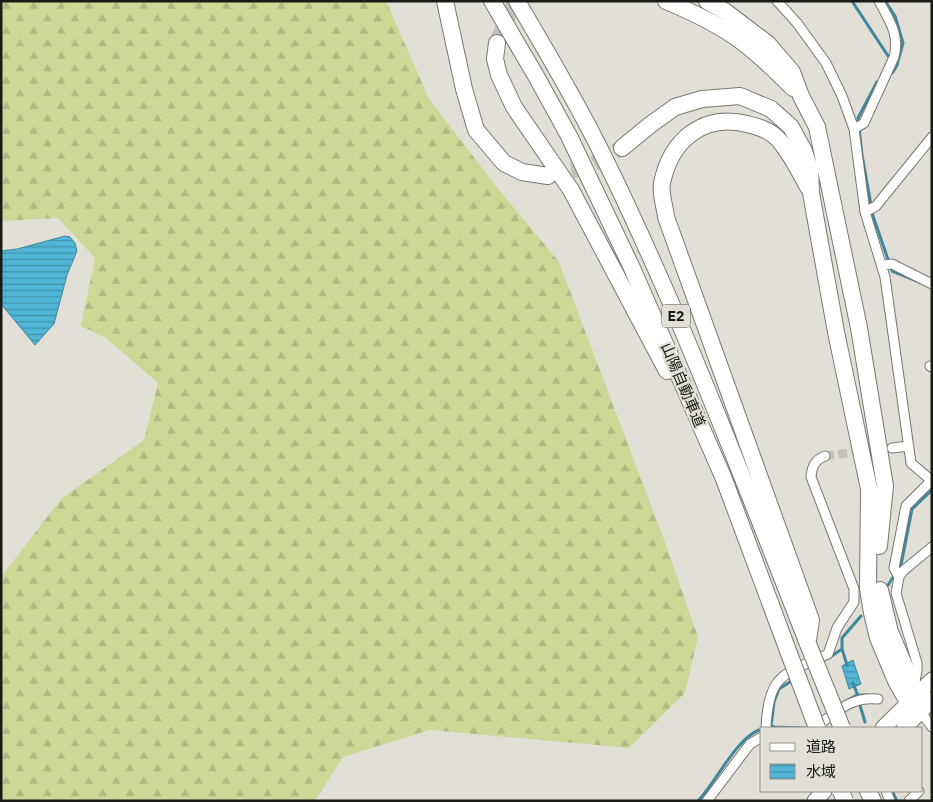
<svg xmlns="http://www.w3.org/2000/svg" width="933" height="802" viewBox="0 0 933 802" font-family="'IBM Plex Sans','Noto Sans JP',sans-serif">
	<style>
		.forest { fill: url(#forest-firs) }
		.water { fill: url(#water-rules); stroke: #40869c }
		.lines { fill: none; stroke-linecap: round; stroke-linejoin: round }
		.stream { stroke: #40869c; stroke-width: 3 }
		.minor-tunnel { stroke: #c3c1b9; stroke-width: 9; stroke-dasharray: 9 4.5; stroke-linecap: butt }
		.motorway-tunnel { stroke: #c3c1b9; stroke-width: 16; stroke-dasharray: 16 8; stroke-linecap: butt }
		.minor-casing { stroke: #79776f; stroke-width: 11 }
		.trunk-casing { stroke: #79776f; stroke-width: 17 }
		.motorway-casing { stroke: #79776f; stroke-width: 18 }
		.minor { stroke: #fff; stroke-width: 9 }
		.trunk { stroke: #fff; stroke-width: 15 }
		.motorway { stroke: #fff; stroke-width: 16 }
		.motorway-bridge-casing { stroke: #79776f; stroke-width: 18; stroke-linecap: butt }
		.motorway-bridge { stroke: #fff; stroke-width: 16 }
		.labels { text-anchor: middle; stroke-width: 4.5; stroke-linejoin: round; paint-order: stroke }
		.shield { fill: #e1dfd6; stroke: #565550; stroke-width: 1 }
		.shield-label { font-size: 14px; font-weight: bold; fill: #1a1a16 }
		.street-label { font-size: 15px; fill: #1a1a16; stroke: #e1dfd6 }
	</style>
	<defs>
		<pattern id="forest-firs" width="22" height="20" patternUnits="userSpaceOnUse" patternTransform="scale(1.25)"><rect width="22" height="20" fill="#ccd896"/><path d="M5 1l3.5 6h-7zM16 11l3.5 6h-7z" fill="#afb981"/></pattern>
		<pattern id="water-rules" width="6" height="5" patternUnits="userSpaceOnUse" patternTransform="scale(1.25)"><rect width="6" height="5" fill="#51b5d5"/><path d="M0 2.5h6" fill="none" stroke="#4292ac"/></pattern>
	</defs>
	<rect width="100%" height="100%" fill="#e1dfd6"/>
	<path class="forest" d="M 1,1 L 386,1 L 429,99 L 499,190 L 559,262 L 666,545 L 698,637 L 685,693 L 629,748 L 430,730 L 343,757 L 315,801 L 1,801 L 1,577 L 61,499 L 144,440 L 158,383 L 106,338 L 81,326 L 95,258 L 58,218 L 1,221 Z"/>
	<path class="water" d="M 65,236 L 70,237 L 75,243 L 77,251 L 67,275 L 54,324 L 35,345 L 1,304 L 1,251 L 17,249 Z
		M 853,660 L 861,684 L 849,689 L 842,666 Z"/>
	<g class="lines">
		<path class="stream" d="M 852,1 L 890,59
			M 885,1 L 895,16 L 903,43 L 897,65 L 893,72 L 889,75
			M 882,79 L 877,82 L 858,118 L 862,155 L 873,216 L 892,271 L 922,283
			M 888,585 L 901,565 L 912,509 L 932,490
			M 842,649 L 847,665
			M 830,657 L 842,649 L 842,638 L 861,616
			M 853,683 L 858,696
			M 859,702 L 865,722
			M 839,705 L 857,695 L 867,695
			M 771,726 L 774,702 L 779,689 L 793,680
			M 771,726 L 775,727 L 803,728
			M 892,791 L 897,801
			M 698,801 C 716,782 736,739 759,730"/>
		<path class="minor-tunnel" d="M 825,456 L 882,449"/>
		<path class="motorway-tunnel" d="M 497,43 L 510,11 L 519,1
			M 548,176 L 588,167 L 622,148"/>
		<defs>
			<path id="minor" d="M 777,1 L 797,23 L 826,63 L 842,96 L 854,129 L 865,212 L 885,277 L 911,463 L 932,481
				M 854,129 L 864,123 L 894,57 C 900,35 889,20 879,1
				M 865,212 L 876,206 L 932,137
				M 882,265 L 892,264 L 932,284
				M 930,366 L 932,367
				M 892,448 L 909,446
				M 899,577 L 894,568 L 906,506 L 931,481
				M 914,686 L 917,671 L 917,663 L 896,593 L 899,577 L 903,571 L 932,547
				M 920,711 L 932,727
				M 766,728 C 768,674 784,674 828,654 L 837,628 L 854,602 L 854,589 L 811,477 C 812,466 815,460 825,456
				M 814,728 C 836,713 850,696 878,699
				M 886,791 L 890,801
				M 707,801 L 750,744 L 762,737
				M 909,801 L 919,791"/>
			<path id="trunk" d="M 883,728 L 932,680
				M 904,728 L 932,700
				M 815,801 L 824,791"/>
			<path id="motorway" d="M 445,1 L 464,89 L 476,130 L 504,163 L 522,172 L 548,176
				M 492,1 L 536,76 L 569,136 L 632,268 L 724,479 L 790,656
				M 517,1 C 541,42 566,84 588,126 C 617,181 642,237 667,294 C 717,409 762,527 808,644
				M 666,1 C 690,11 721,26 741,41 C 760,55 776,71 793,88
				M 707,1 L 726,12 L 768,44 L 792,72 L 801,96 L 817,127 L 859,328 L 885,486 L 879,546
				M 497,43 L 495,59 L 499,75 L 514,107 L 571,190 L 667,371
				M 622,148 L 650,125 L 675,107 L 702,99 L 740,96 L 771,109 L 791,127 L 804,151 L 810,169 L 811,193 L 836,332 L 869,489 L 868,589 L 872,613 L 878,638 L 896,681 L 908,702 L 920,711
				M 880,590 L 890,632 L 916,693 L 920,711
				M 808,640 L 811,620 L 666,217 C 665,207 660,193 662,183 C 671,140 703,113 747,124 C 758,127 770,130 778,139 C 789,151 800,172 808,187
				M 868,791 L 873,801"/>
		</defs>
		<use href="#minor" class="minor-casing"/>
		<use href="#trunk" class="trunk-casing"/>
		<use href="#motorway" class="motorway-casing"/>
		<use href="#minor" class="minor"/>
		<use href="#trunk" class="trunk"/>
		<use href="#motorway" class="motorway"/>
		<defs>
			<path id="motorway-bridge" d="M 808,644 L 842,728
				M 790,656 L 817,728
				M 841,791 L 845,801"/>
		</defs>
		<use href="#motorway-bridge" class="motorway-bridge-casing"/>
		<use href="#motorway-bridge" class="motorway-bridge"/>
	</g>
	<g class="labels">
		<rect class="shield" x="662" y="304.5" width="28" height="23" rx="4"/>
		<g class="shield-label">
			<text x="676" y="321">E2</text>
		</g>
		<g class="street-label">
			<text transform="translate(683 385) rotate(67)" y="5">山陽自動車道</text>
		</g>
	</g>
	<rect width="933" height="802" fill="none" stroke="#1a1a16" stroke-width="5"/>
	<rect x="760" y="727" width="162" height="65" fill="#e1dfd6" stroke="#919089"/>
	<rect x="770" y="743" width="25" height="8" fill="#ffffff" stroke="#919089"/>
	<text x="806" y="752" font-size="15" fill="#1a1a16">道路</text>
	<rect x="770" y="764" width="25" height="15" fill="url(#water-rules)" stroke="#919089"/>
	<text x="806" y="777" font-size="15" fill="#1a1a16">水域</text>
</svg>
